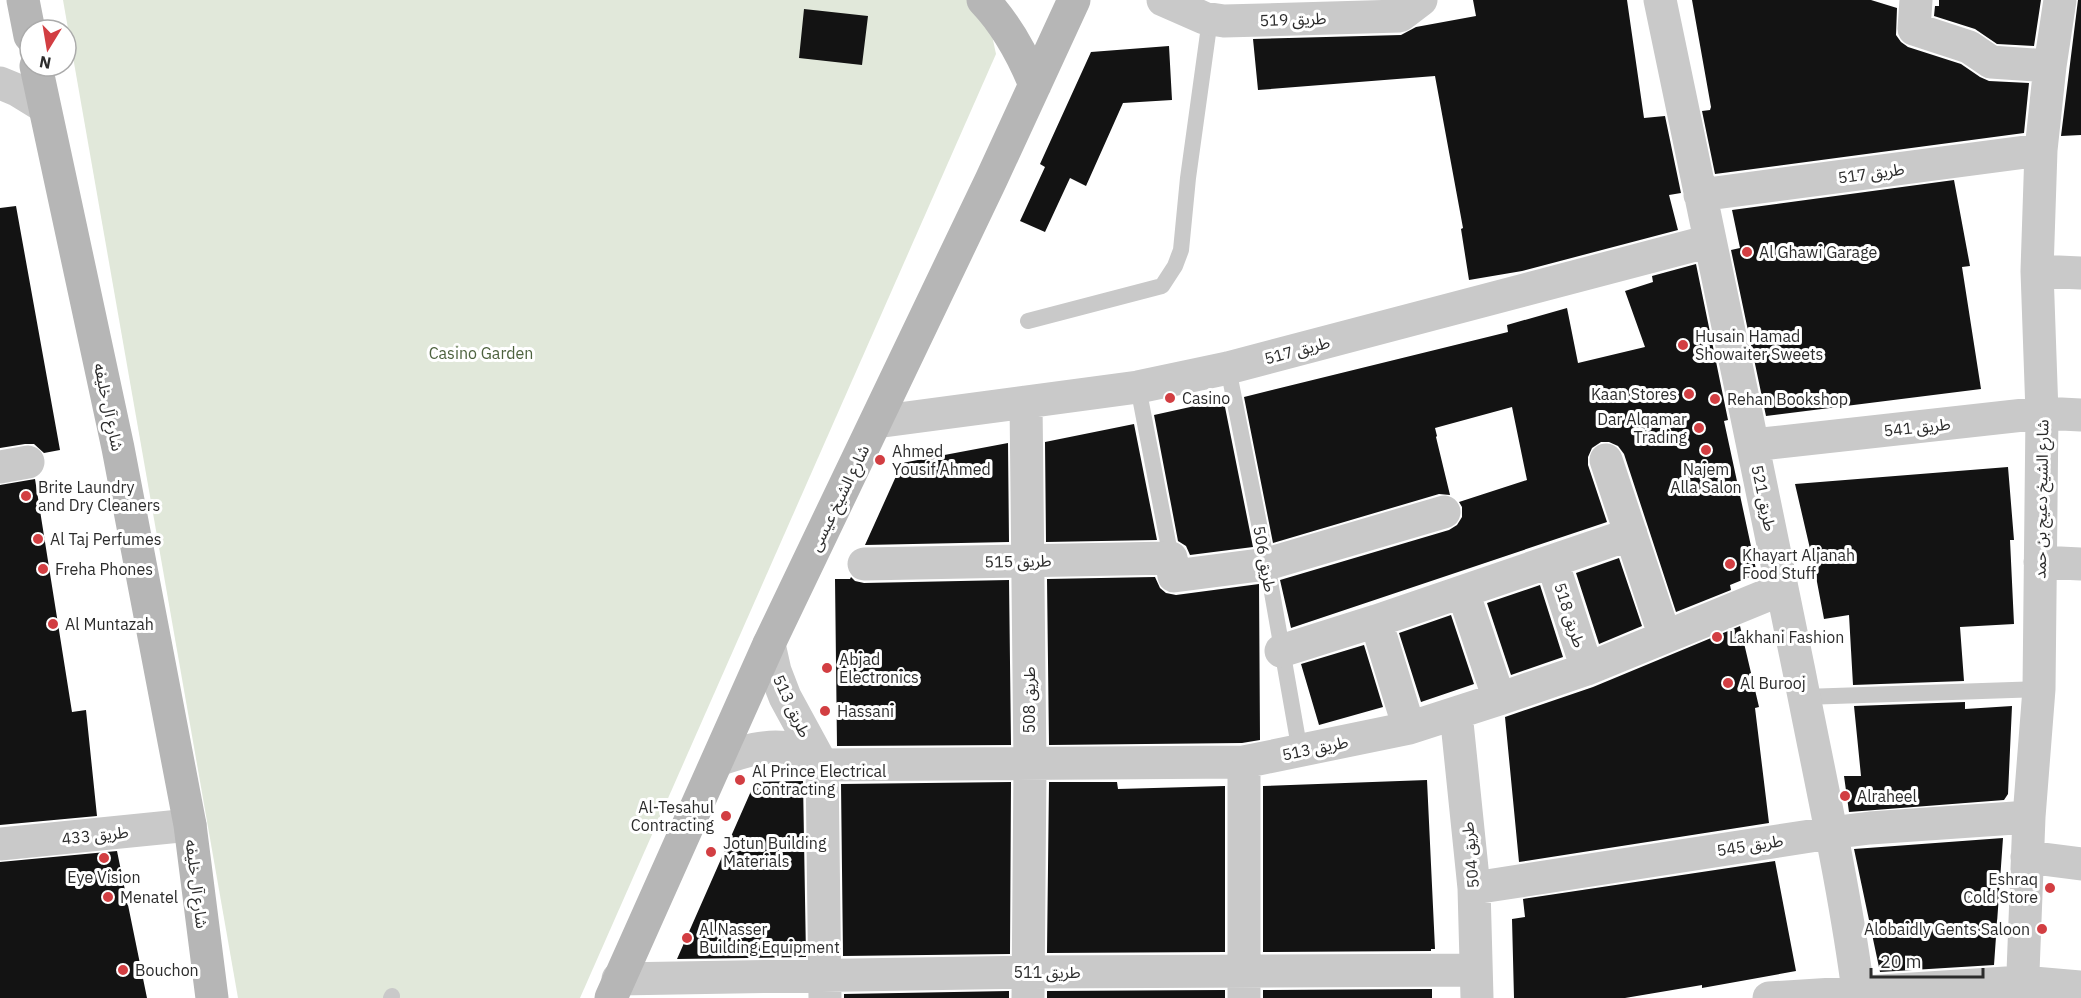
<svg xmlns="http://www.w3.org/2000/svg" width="2081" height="998" viewBox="0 0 2081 998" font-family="'IBM Plex Sans','Noto Sans Arabic',sans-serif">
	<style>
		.green { fill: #e1e8da }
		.building { fill: #131313 }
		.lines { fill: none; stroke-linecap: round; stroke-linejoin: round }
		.lane { stroke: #c9c9c9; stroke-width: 16 }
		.street { stroke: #c9c9c9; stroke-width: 33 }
		.secondary { stroke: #b6b6b6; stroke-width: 33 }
		.poi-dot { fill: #d23e42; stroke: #fff; stroke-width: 2 }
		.labels { text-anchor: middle; stroke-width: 6; stroke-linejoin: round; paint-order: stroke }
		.street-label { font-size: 16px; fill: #2c2c2c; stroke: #fff }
		.poi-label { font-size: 16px; fill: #2c2c2c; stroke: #fff; text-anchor: start }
		.park-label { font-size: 16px; fill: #4d623e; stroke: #fff }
	</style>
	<rect width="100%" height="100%" fill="#fff"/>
	<path class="green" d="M 63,0 L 968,0 L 987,12 L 996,54 L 580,998 L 238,998 Z"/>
	<path class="building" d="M 1473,0 L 1627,0 L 1644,118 L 1665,116 L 1681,193 L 1669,195 L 1678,230 L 1522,271 L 1469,280 L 1461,229 L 1463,228 L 1435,76 L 1258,90 L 1253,39 L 1401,35 L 1416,27 L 1476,16 Z
		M 1692,0 L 1871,0 L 1897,8 L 1896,35 L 1901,42 L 1908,47 L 1961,64 L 1980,77 L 1989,81 L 2029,83 L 2024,133 L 1715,174 L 1702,111 L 1710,110 L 1711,107 Z
		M 1939,0 L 2041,0 L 2034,46 L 1997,44 L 1975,29 L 1934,16 L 1935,6 L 1939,6 Z
		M 2078,0 L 2081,0 L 2081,135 L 2061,136 Z
		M 804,9 L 868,16 L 862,65 L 799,58 Z
		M 1169,46 L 1172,100 L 1123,103 L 1086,186 L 1070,178 L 1045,232 L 1020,221 L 1045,167 L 1040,164 L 1091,52 Z
		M 1954,180 L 1970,266 L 1962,267 L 1981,389 L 1766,416 L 1731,250 L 1740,248 L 1732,210 Z
		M 16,206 L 60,450 L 44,453 L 34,444 L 25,444 L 0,448 L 0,208 Z
		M 1696,264 L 1728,420 L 1724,421 L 1757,574 L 1730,585 L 1731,590 L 1676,612 L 1624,454 L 1618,446 L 1609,442 L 1601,442 L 1592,448 L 1588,457 L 1588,465 L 1607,522 L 1291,628 L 1280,580 L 1449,530 L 1457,525 L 1462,517 L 1462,507 L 1459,502 L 1527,480 L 1512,407 L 1435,428 L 1437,436 L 1436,437 L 1450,495 L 1439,494 L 1273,543 L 1244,397 L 1508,332 L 1507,325 L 1567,308 L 1578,363 L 1645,347 L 1625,291 L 1653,282 L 1652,276 Z
		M 1222,400 L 1222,403 L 1224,402 L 1253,547 L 1190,555 L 1186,546 L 1178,541 L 1154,415 Z
		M 1134,424 L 1157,540 L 1046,542 L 1045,442 Z
		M 1008,443 L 1009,542 L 865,545 L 902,463 Z
		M 2008,467 L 2014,540 L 2010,540 L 2014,624 L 1960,627 L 1964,681 L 1853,685 L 1849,615 L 1824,619 L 1814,566 L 1795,484 Z
		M 35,479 L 72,712 L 86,710 L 97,816 L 0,825 L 0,485 Z
		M 1619,558 L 1642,626 L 1599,644 L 1576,573 Z
		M 851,577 L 855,581 L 864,583 L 1009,580 L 1011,745 L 837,746 L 835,579 L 850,579 Z
		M 1155,577 L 1160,588 L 1166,593 L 1176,595 L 1259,584 L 1260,740 L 1242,743 L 1049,745 L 1047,579 Z
		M 1540,585 L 1563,657 L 1511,675 L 1487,603 Z
		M 1451,615 L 1474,684 L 1421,702 L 1399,633 Z
		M 1740,626 L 1759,707 L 1755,708 L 1769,823 L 1519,862 L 1505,717 L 1593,687 Z
		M 1364,645 L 1383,707 L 1319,725 L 1301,664 Z
		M 1965,702 L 1965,709 L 2012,706 L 2008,794 L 2004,800 L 1849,812 L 1844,776 L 1861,776 L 1854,706 Z
		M 1427,780 L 1435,949 L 1431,949 L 1431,951 L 1263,952 L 1263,786 Z
		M 803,781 L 806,957 L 677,959 L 755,782 Z
		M 1011,782 L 1010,954 L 843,956 L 841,784 Z
		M 1049,782 L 1117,782 L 1118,789 L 1225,786 L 1225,952 L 1047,953 Z
		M 2003,838 L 1994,965 L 1880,972 L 1854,849 Z
		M 117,851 L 147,998 L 0,998 L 0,862 Z
		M 1775,861 L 1796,971 L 1702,988 L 1702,985 L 1625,998 L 1514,998 L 1512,919 L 1525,917 L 1523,899 Z
		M 1432,989 L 1432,998 L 1263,998 L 1263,990 Z
		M 1225,990 L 1225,998 L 1047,998 L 1047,991 Z
		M 1009,991 L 1009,998 L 844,998 L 844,994 Z"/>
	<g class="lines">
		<path class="lane" d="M 1028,321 L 1162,286 L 1175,266 L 1181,250 L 1188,178 L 1210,19
			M 1228,368 L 1267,564 L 1300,752
			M 1138,387 L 1171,558
			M 1804,697 L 2039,689
			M 391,998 L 392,996"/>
		<path class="street" d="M 1163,0 L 1204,18 L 1224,21 L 1400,16 L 1421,0
			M 1660,0 C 1706,224 1754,447 1799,671 C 1820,779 1845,889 1859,998
			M 1916,0 L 1914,29 L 1969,47 L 1991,62 L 2050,66
			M 0,83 L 17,90 L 43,106
			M 1700,195 L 2041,150
			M 2037,271 L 2081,273
			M 1026,402 L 1030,765 L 1028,998
			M 876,422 L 1138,387 L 1228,368 L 1710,241
			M 1753,445 L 2042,413 L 2081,415
			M 1606,460 L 1665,637
			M 0,467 L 28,462
			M 1552,561 L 1587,669
			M 2040,562 L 2081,564
			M 864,564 L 1171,558 L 1174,576 L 1267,564 L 1444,512
			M 1463,592 L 1499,699
			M 1376,621 L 1409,728
			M 769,644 L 775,671 L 785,697 L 822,765 L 825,998
			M 1281,651 L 1376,621 L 1631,534
			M 1456,713 L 1474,888 L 1477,998
			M 718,760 C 741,752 768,743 793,749 C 803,751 813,760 822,765 L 1244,762 L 1409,728 L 1499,699 L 1587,669 L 1782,589
			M 1244,762 L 1244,998
			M 0,844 L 190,825
			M 2027,857 L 2081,864
			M 1474,888 L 1830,833 L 1870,828 L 2029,817
			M 618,979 L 1028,972 L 1476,970
			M 1769,998 L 2022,982 L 2081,987
			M 2022,998 L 2029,817 L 2039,689 L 2042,413 L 2037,271 L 2041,150 L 2050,66 L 2060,0"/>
		<path class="secondary" d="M 23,0 L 30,36
			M 983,0 C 1007,25 1022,53 1035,85
			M 36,66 L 118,448 L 190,825 L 212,998
			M 611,998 L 769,644 L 991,180 L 1074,0"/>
	</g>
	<g class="poi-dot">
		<circle cx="1747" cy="252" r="6"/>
		<circle cx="1683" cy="345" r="6"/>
		<circle cx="1689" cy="394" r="6"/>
		<circle cx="1170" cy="398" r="6"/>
		<circle cx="1715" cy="399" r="6"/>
		<circle cx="1699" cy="428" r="6"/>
		<circle cx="1706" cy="450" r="6"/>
		<circle cx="880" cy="460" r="6"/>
		<circle cx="26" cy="496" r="6"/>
		<circle cx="38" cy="539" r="6"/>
		<circle cx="1730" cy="564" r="6"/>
		<circle cx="43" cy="569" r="6"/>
		<circle cx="53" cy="624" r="6"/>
		<circle cx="1717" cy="637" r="6"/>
		<circle cx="827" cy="668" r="6"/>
		<circle cx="1728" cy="683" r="6"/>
		<circle cx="825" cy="711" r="6"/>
		<circle cx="740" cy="780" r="6"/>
		<circle cx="1845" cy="796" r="6"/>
		<circle cx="726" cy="816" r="6"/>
		<circle cx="711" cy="852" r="6"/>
		<circle cx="104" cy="858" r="6"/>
		<circle cx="2050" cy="888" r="6"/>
		<circle cx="108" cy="897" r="6"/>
		<circle cx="2042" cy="929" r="6"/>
		<circle cx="687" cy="938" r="6"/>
		<circle cx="123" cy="970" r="6"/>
	</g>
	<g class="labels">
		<g class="street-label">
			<text transform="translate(1293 19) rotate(-2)" y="6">طريق 519</text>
			<text transform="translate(1871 173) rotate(-8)" y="6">طريق 517</text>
			<text transform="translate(1297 350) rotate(-15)" y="6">طريق 517</text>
			<text transform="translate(109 407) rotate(78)" y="6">شارع آل خليفه</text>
			<text transform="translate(1917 427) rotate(-6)" y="6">طريق 541</text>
			<text transform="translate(839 498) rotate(-64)" y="6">شارع الشيخ عيسى</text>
			<text transform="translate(1764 498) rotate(78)" y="6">طريق 521</text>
			<text transform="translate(2041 499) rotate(-89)" y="6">شارع الشيخ دعيج بن حمد</text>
			<text transform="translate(1265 559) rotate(80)" y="6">طريق 506</text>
			<text transform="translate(1018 561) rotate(-1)" y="6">طريق 515</text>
			<text transform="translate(1570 615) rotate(72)" y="6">طريق 518</text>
			<text transform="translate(1029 700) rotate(-90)" y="6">طريق 508</text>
			<text transform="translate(792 706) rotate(65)" y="6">طريق 513</text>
			<text transform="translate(1315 748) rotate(-12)" y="6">طريق 513</text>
			<text transform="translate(95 835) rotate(-6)" y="6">طريق 433</text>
			<text transform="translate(1750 845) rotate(-9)" y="6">طريق 545</text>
			<text transform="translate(1470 855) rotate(-95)" y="6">طريق 504</text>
			<text transform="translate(197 884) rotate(83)" y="6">شارع آل خليفه</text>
			<text x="1047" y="978">طريق 511</text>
		</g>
		<g class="poi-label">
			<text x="1759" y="258">Al Ghawi Garage</text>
			<text x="1695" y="342">Husain Hamad<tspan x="1695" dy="18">Showaiter Sweets</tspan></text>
			<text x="1677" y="400" text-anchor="end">Kaan Stores</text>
			<text x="1182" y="404">Casino</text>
			<text x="1727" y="405">Rehan Bookshop</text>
			<text x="1687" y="425" text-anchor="end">Dar Alqamar<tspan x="1687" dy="18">Trading</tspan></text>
			<text x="892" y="457">Ahmed<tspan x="892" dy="18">Yousif Ahmed</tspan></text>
			<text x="1706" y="475" text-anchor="middle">Najem<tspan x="1706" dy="18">Alla Salon</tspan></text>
			<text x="38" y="493">Brite Laundry<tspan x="38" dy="18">and Dry Cleaners</tspan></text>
			<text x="50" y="545">Al Taj Perfumes</text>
			<text x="1742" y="561">Khayart Aljanah<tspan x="1742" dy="18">Food Stuff</tspan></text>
			<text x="55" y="575">Freha Phones</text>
			<text x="65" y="630">Al Muntazah</text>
			<text x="1729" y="643">Lakhani Fashion</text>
			<text x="839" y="665">Abjad<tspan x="839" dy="18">Electronics</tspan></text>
			<text x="1740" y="689">Al Burooj</text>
			<text x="837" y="717">Hassani</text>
			<text x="752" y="777">Al Prince Electrical<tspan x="752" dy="18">Contracting</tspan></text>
			<text x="1857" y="802">Alraheel</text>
			<text x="714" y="813" text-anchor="end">Al-Tesahul<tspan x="714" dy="18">Contracting</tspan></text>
			<text x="723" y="849">Jotun Building<tspan x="723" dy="18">Materials</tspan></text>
			<text x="104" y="883" text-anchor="middle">Eye Vision</text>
			<text x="2038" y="885" text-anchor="end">Eshraq<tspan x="2038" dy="18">Cold Store</tspan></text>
			<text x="120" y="903">Menatel</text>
			<text x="699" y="935">Al Nasser<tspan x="699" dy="18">Building Equipment</tspan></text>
			<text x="2030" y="935" text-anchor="end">Alobaidly Gents Saloon</text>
			<text x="135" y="976">Bouchon</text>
		</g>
		<g class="park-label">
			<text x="481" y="359">Casino Garden</text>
		</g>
	</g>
	<g transform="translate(48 48) rotate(191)"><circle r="28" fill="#ffffff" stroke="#ababab" stroke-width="1.5"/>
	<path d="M0-4.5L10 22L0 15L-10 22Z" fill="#d23e42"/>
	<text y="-9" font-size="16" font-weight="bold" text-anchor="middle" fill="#2c2c2c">N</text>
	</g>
	<path d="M1871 968v9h112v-9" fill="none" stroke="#2c2c2c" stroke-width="3"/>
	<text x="1880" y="968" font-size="18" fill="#2c2c2c" stroke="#ffffff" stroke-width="4.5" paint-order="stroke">20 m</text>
</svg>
